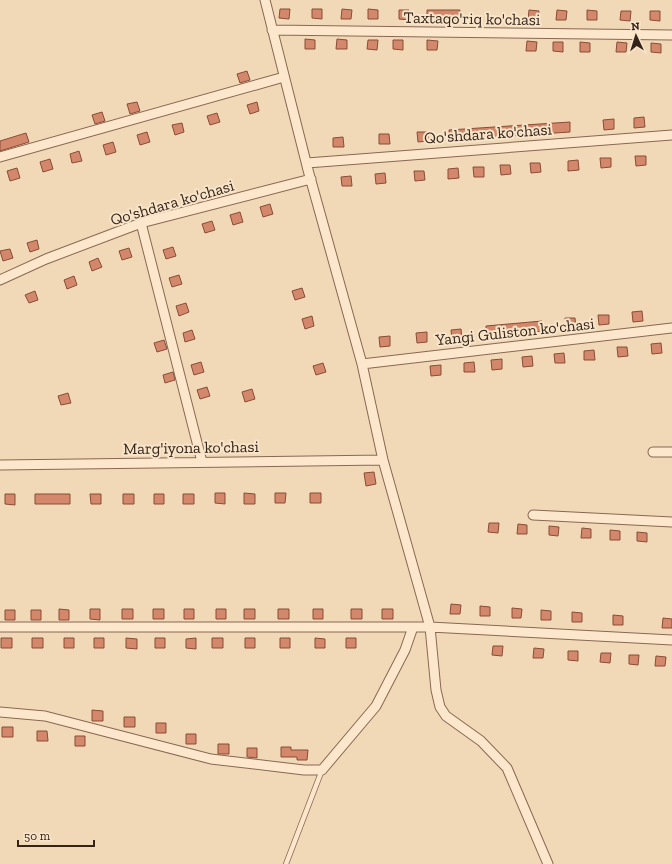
<svg xmlns="http://www.w3.org/2000/svg" width="672" height="864" viewBox="0 0 672 864" font-family="'Zilla Slab',serif">
	<style>
		.building { fill: #d3886b; stroke: #894c36 }
		.lines { fill: none; stroke-linecap: round; stroke-linejoin: round }
		.lane-casing { stroke: #886852; stroke-width: 6 }
		.street-casing { stroke: #886852; stroke-width: 11 }
		.lane { stroke: #fce7cc; stroke-width: 4.5 }
		.street { stroke: #fce7cc; stroke-width: 9 }
		.labels { text-anchor: middle; stroke-width: 4; stroke-linejoin: round; paint-order: stroke }
		.street-label { font-size: 16px; fill: #352319; stroke: #f8e4c8 }
	</style>
	<rect width="100%" height="100%" fill="#f1d9b8"/>
	<path class="building" d="M 280,9 L 290,9 L 289,19 L 279,18 Z
		M 312,9 L 322,9 L 322,19 L 312,18 Z
		M 342,9 L 352,10 L 351,19 L 341,19 Z
		M 368,9 L 378,10 L 378,19 L 368,19 Z
		M 399,10 L 409,10 L 409,20 L 399,19 Z
		M 427,10 L 460,10 L 460,20 L 427,19 Z
		M 529,10 L 539,11 L 538,20 L 528,20 Z
		M 557,10 L 567,11 L 566,20 L 556,20 Z
		M 587,10 L 597,11 L 597,20 L 587,20 Z
		M 621,11 L 631,11 L 630,21 L 620,20 Z
		M 650,11 L 660,11 L 660,21 L 650,20 Z
		M 305,39 L 315,40 L 315,49 L 305,49 Z
		M 337,39 L 347,40 L 347,49 L 336,49 Z
		M 368,40 L 378,40 L 377,50 L 367,49 Z
		M 393,40 L 403,40 L 403,50 L 393,49 Z
		M 427,40 L 438,41 L 437,50 L 427,50 Z
		M 527,41 L 537,42 L 536,51 L 526,51 Z
		M 553,42 L 563,42 L 563,52 L 553,51 Z
		M 580,42 L 590,43 L 590,52 L 580,52 Z
		M 617,42 L 627,43 L 626,52 L 616,52 Z
		M 651,43 L 661,44 L 661,53 L 651,52 Z
		M 247,71 L 250,80 L 240,83 L 237,74 Z
		M 137,102 L 140,111 L 130,114 L 127,104 Z
		M 257,102 L 259,111 L 250,114 L 247,105 Z
		M 102,112 L 105,121 L 95,124 L 92,115 Z
		M 217,113 L 220,122 L 210,125 L 207,116 Z
		M 644,117 L 645,127 L 634,128 L 634,118 Z
		M 614,119 L 614,129 L 604,130 L 603,120 Z
		M 570,122 L 570,132 L 450,140 L 449,130 Z
		M 182,123 L 184,132 L 175,135 L 172,125 Z
		M 147,132 L 150,142 L 140,145 L 137,135 Z
		M 417,132 L 428,132 L 428,141 L 418,142 Z
		M 26,133 L 29,142 L 0,151 L 0,141 Z
		M 379,134 L 389,134 L 390,144 L 379,144 Z
		M 343,137 L 344,147 L 333,147 L 333,138 Z
		M 113,142 L 116,152 L 106,155 L 103,145 Z
		M 79,151 L 82,161 L 72,163 L 70,154 Z
		M 635,156 L 646,156 L 646,165 L 636,166 Z
		M 600,158 L 611,158 L 611,167 L 601,168 Z
		M 50,159 L 53,169 L 43,172 L 40,162 Z
		M 578,160 L 579,170 L 568,171 L 568,161 Z
		M 530,163 L 540,163 L 541,172 L 531,173 Z
		M 500,165 L 510,165 L 511,174 L 501,175 Z
		M 473,167 L 484,167 L 484,177 L 474,177 Z
		M 17,168 L 20,178 L 10,181 L 7,171 Z
		M 458,168 L 459,178 L 448,179 L 448,169 Z
		M 414,171 L 424,171 L 425,180 L 415,181 Z
		M 385,173 L 386,183 L 376,184 L 375,174 Z
		M 351,176 L 352,186 L 342,186 L 341,177 Z
		M 270,204 L 273,214 L 263,217 L 260,207 Z
		M 240,212 L 243,222 L 233,225 L 230,215 Z
		M 212,221 L 215,230 L 205,233 L 202,224 Z
		M 37,240 L 39,249 L 30,252 L 27,243 Z
		M 173,247 L 176,256 L 166,259 L 163,250 Z
		M 129,248 L 132,257 L 122,260 L 119,251 Z
		M 10,249 L 13,258 L 3,261 L 0,251 Z
		M 98,258 L 102,267 L 92,271 L 89,262 Z
		M 179,275 L 182,284 L 172,287 L 169,278 Z
		M 74,276 L 77,285 L 67,289 L 64,280 Z
		M 302,288 L 305,297 L 295,300 L 292,291 Z
		M 35,291 L 38,300 L 29,303 L 25,295 Z
		M 186,303 L 189,312 L 179,316 L 176,306 Z
		M 642,311 L 643,321 L 633,322 L 632,312 Z
		M 598,315 L 609,315 L 609,324 L 599,325 Z
		M 312,316 L 314,326 L 305,329 L 302,319 Z
		M 565,318 L 575,318 L 576,328 L 566,328 Z
		M 542,321 L 543,331 L 486,336 L 486,326 Z
		M 461,329 L 462,339 L 452,339 L 451,330 Z
		M 192,330 L 195,339 L 185,342 L 183,333 Z
		M 427,332 L 427,342 L 417,343 L 416,333 Z
		M 390,336 L 390,346 L 380,347 L 379,337 Z
		M 164,340 L 167,349 L 157,352 L 154,343 Z
		M 661,343 L 662,353 L 652,354 L 651,344 Z
		M 617,347 L 627,347 L 628,356 L 618,357 Z
		M 594,350 L 595,360 L 584,360 L 584,351 Z
		M 564,353 L 565,363 L 555,363 L 554,354 Z
		M 532,356 L 533,366 L 523,367 L 522,357 Z
		M 502,359 L 502,369 L 492,370 L 491,360 Z
		M 201,362 L 204,372 L 194,375 L 191,365 Z
		M 474,362 L 475,372 L 464,372 L 464,363 Z
		M 323,363 L 326,372 L 316,375 L 313,366 Z
		M 441,365 L 441,375 L 431,376 L 430,366 Z
		M 173,372 L 175,380 L 165,383 L 163,375 Z
		M 207,387 L 210,396 L 200,399 L 197,390 Z
		M 252,389 L 255,399 L 245,402 L 242,392 Z
		M 68,393 L 71,403 L 61,405 L 58,396 Z
		M 374,472 L 376,484 L 366,486 L 364,473 Z
		M 215,493 L 225,493 L 225,504 L 215,503 Z
		M 244,493 L 255,494 L 255,504 L 244,504 Z
		M 275,493 L 286,493 L 285,503 L 275,503 Z
		M 310,493 L 321,493 L 321,503 L 310,503 Z
		M 5,494 L 15,494 L 15,505 L 5,504 Z
		M 35,494 L 70,494 L 70,504 L 35,504 Z
		M 90,494 L 101,494 L 101,504 L 91,504 Z
		M 123,494 L 134,494 L 134,504 L 123,504 Z
		M 154,494 L 164,494 L 164,504 L 154,504 Z
		M 183,494 L 194,494 L 194,504 L 183,504 Z
		M 489,523 L 499,523 L 498,533 L 488,532 Z
		M 518,524 L 527,525 L 527,534 L 517,534 Z
		M 549,526 L 559,527 L 558,536 L 549,535 Z
		M 582,528 L 591,529 L 591,538 L 581,538 Z
		M 610,530 L 620,531 L 620,540 L 610,540 Z
		M 637,532 L 647,533 L 647,542 L 637,541 Z
		M 451,604 L 461,605 L 460,614 L 450,614 Z
		M 480,606 L 490,607 L 490,616 L 480,616 Z
		M 512,608 L 522,609 L 521,618 L 512,618 Z
		M 59,609 L 69,610 L 69,620 L 59,620 Z
		M 90,609 L 100,609 L 100,620 L 90,619 Z
		M 122,609 L 133,609 L 133,619 L 122,619 Z
		M 153,609 L 164,609 L 164,619 L 153,619 Z
		M 184,609 L 194,609 L 194,619 L 184,619 Z
		M 216,609 L 226,609 L 226,619 L 216,619 Z
		M 244,609 L 255,609 L 255,619 L 244,619 Z
		M 278,609 L 289,609 L 289,619 L 278,619 Z
		M 313,609 L 323,609 L 323,619 L 313,619 Z
		M 351,609 L 362,609 L 362,619 L 351,619 Z
		M 382,609 L 393,609 L 393,619 L 382,619 Z
		M 5,610 L 15,610 L 15,620 L 5,620 Z
		M 31,610 L 41,610 L 41,620 L 31,620 Z
		M 541,610 L 551,611 L 551,620 L 541,620 Z
		M 572,612 L 582,613 L 582,622 L 572,622 Z
		M 613,615 L 623,616 L 623,625 L 613,625 Z
		M 663,618 L 672,619 L 672,628 L 662,628 Z
		M 1,638 L 12,638 L 12,648 L 1,648 Z
		M 32,638 L 43,638 L 43,648 L 32,648 Z
		M 64,638 L 74,638 L 74,648 L 64,648 Z
		M 94,638 L 104,638 L 104,648 L 94,648 Z
		M 126,638 L 137,639 L 137,649 L 126,648 Z
		M 155,638 L 165,638 L 165,648 L 155,648 Z
		M 196,638 L 196,649 L 186,648 L 186,639 Z
		M 212,638 L 223,638 L 223,648 L 212,648 Z
		M 245,638 L 255,638 L 255,648 L 245,648 Z
		M 280,638 L 290,638 L 290,648 L 280,648 Z
		M 315,638 L 325,639 L 325,648 L 315,648 Z
		M 346,638 L 356,638 L 356,648 L 346,648 Z
		M 493,646 L 503,646 L 502,656 L 492,655 Z
		M 534,648 L 544,649 L 543,658 L 533,658 Z
		M 568,651 L 578,651 L 578,661 L 568,660 Z
		M 601,653 L 611,653 L 610,663 L 600,662 Z
		M 629,655 L 639,655 L 638,665 L 629,664 Z
		M 656,656 L 666,657 L 665,666 L 655,666 Z
		M 92,710 L 103,711 L 103,721 L 92,721 Z
		M 124,717 L 135,717 L 135,727 L 124,727 Z
		M 156,723 L 166,723 L 166,733 L 156,733 Z
		M 2,727 L 13,727 L 13,737 L 2,737 Z
		M 37,731 L 47,731 L 48,741 L 37,741 Z
		M 186,734 L 196,734 L 196,744 L 186,744 Z
		M 75,736 L 85,736 L 85,746 L 75,746 Z
		M 218,744 L 229,744 L 229,754 L 218,754 Z
		M 281,747 L 291,747 L 291,750 L 308,750 L 307,760 L 297,760 L 297,757 L 281,757 Z
		M 247,748 L 257,748 L 257,758 L 247,757 Z"/>
	<g class="lines">
		<defs>
			<path id="lane" d="M 286,864 L 322,770"/>
			<path id="street" d="M 265,0 L 308,170 L 362,364 L 383,460 L 430,627 L 436,690 L 440,707 L 446,716 L 481,741 L 507,768 L 548,864
				M 272,30 L 672,35
				M 0,157 L 284,77
				M 307,163 L 672,135
				M 141,223 L 202,462
				M 0,280 L 46,259 L 141,223 L 311,179
				M 362,364 L 672,328
				M 653,452 L 672,452
				M 0,465 L 383,460
				M 533,515 L 672,522
				M 0,627 L 430,627 L 672,640
				M 0,712 L 45,716 L 211,759 L 304,770 L 322,770 L 376,706 L 405,650 L 413,627"/>
		</defs>
		<use href="#lane" class="lane-casing"/>
		<use href="#street" class="street-casing"/>
		<use href="#lane" class="lane"/>
		<use href="#street" class="street"/>
	</g>
	<g class="labels">
		<g class="street-label">
			<text transform="translate(472 18) rotate(1)" y="6">Taxtaqo'riq ko'chasi</text>
			<text transform="translate(488 133) rotate(-4)" y="6">Qo'shdara ko'chasi</text>
			<text transform="translate(172 202) rotate(-16)" y="6">Qo'shdara ko'chasi</text>
			<text transform="translate(515 331) rotate(-6)" y="6">Yangi Guliston ko'chasi</text>
			<text transform="translate(191 447) rotate(-1)" y="6">Marg'iyona ko'chasi</text>
		</g>
	</g>
	<g transform="translate(636 36) rotate(356)" stroke="#f8e4c8" stroke-width="3" paint-order="stroke">
	<path d="M0-3L7 15L0 10L-7 15Z" fill="#352319"/>
	<text y="-6" font-size="11" font-weight="bold" text-anchor="middle" fill="#352319">N</text>
	</g>
	<path d="M18 840v6h76v-6" fill="none" stroke="#352319" stroke-width="2"/>
	<text x="24" y="840" font-size="12" fill="#352319" stroke="#f8e4c8" stroke-width="3" paint-order="stroke">50 m</text>
</svg>
